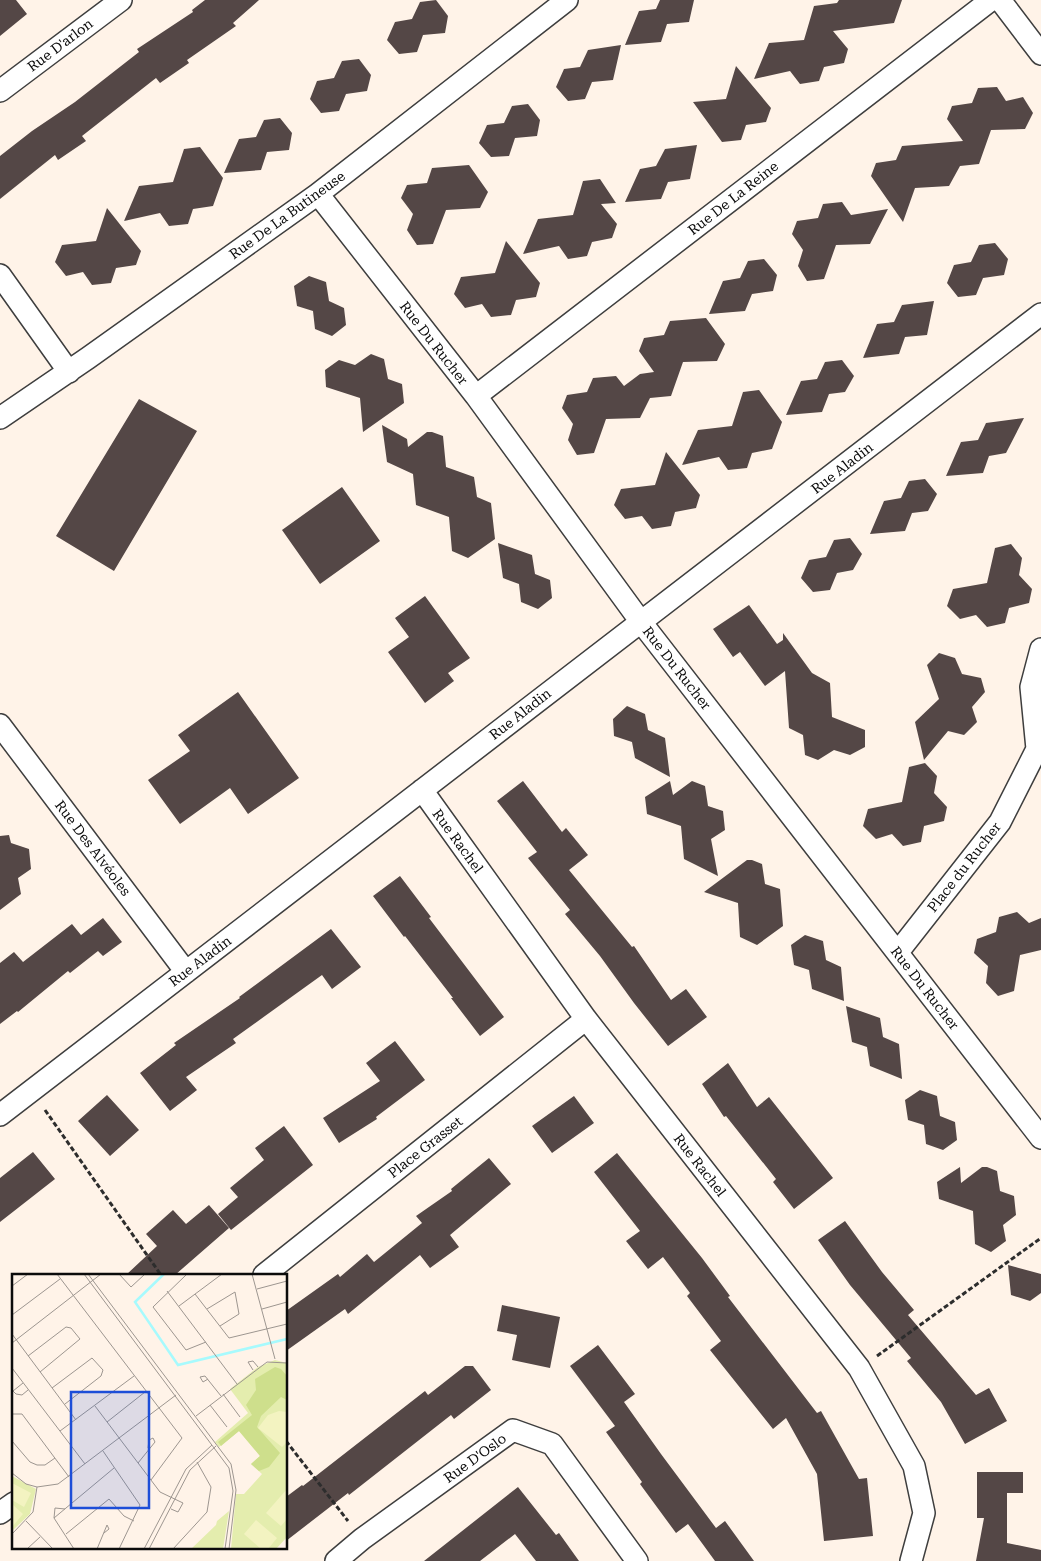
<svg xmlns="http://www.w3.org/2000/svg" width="1041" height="1561" viewBox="0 0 1041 1561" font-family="'Roboto Serif',serif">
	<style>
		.building { fill: #544746 }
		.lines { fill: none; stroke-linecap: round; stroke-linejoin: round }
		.street-casing { stroke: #3e3e3e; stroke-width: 24 }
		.path { stroke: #2d2d2d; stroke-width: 3; stroke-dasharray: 5 2.5; stroke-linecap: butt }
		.street { stroke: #fff; stroke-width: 21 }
		.labels { text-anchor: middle; stroke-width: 5; stroke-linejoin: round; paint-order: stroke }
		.street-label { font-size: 14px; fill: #0b0b0b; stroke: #fff }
		.inset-river { fill: none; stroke: #a7fafd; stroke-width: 2.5 }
		.inset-road { fill: none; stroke: #9d9690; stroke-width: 1 }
		.view { fill: #1d4ed8; fill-opacity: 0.15; stroke: #1d4ed8; stroke-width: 2.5 }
		.inset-edge { fill: none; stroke: #0b0b0b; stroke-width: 2.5 }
	</style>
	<rect width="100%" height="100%" fill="#fff3e8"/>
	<path class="building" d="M 0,0 L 16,0 L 27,14 L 0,36 Z
		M 205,0 L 259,0 L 233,23 L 236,26 L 187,60 L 189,63 L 160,83 L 156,78 L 82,136 L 86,141 L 58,160 L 55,155 L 0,199 L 0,156 L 32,131 L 75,102 L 139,52 L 137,49 L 193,12 L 192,10 Z
		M 436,0 L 448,16 L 445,33 L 423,35 L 417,52 L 399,54 L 387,40 L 395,22 L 412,19 L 420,2 Z
		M 660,0 L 694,0 L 689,22 L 667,24 L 661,42 L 625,45 L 639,11 L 656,9 Z
		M 839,0 L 902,0 L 894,23 L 833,31 L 848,49 L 844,63 L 824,67 L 819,81 L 800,84 L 790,71 L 754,79 L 769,43 L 804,40 L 814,6 L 837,3 Z
		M 621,45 L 613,80 L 592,82 L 585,99 L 568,101 L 556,87 L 564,69 L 580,67 L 588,50 Z
		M 359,59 L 371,75 L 367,91 L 346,94 L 339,111 L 321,113 L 310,99 L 317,81 L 334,78 L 342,61 Z
		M 736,66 L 771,108 L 766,122 L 746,125 L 741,140 L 722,142 L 693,102 L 726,99 Z
		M 997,87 L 1006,101 L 1023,97 L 1033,113 L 1025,129 L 991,130 L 979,164 L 960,166 L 949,186 L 915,188 L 903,222 L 871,176 L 876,163 L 896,160 L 902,146 L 963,141 L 947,119 L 952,106 L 972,103 L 978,88 Z
		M 528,104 L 540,120 L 537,136 L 515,138 L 509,156 L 491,157 L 479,143 L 487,125 L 504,123 L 512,106 Z
		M 280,118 L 292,133 L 289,150 L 267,152 L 261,170 L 224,173 L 239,139 L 256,137 L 264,120 Z
		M 697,145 L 690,179 L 668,182 L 661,199 L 625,202 L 640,169 L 656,166 L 665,149 Z
		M 200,147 L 223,178 L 213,206 L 193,209 L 188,224 L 169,226 L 160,213 L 124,221 L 139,186 L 173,182 L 184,149 Z
		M 469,165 L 488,192 L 480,208 L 446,210 L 433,244 L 417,245 L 407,230 L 413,214 L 401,198 L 407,185 L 427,183 L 432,168 Z
		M 600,179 L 616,203 L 601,204 L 617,224 L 612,238 L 592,242 L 587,256 L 568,259 L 559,246 L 523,254 L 538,219 L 573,215 L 583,181 Z
		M 842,202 L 851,215 L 888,209 L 870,244 L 836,245 L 824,279 L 807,281 L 798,266 L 803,250 L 792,234 L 797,221 L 818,218 L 823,204 Z
		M 107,208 L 141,251 L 136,265 L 116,268 L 111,283 L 92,285 L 83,272 L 66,276 L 55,262 L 62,245 L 96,241 Z
		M 506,241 L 540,283 L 536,297 L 516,300 L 511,315 L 491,317 L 482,304 L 465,308 L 454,294 L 461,277 L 495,273 Z
		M 995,243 L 1008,259 L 1004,275 L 983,278 L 976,295 L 958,297 L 947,283 L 954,265 L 971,262 L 979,245 Z
		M 764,259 L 777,275 L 773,291 L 752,294 L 745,311 L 709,314 L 723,281 L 740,278 L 748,261 Z
		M 309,276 L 326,282 L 329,301 L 344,308 L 346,325 L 332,336 L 315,329 L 313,311 L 297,306 L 294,286 Z
		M 934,301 L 927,335 L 905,337 L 899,354 L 863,358 L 877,324 L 894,322 L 902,305 Z
		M 706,318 L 725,344 L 717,361 L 683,362 L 671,396 L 650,398 L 640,418 L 606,419 L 594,453 L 577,455 L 568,440 L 573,424 L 562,408 L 567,395 L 587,392 L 593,378 L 616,376 L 624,386 L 640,374 L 654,372 L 639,351 L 644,338 L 664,335 L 670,321 Z
		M 371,354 L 384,359 L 388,379 L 402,384 L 404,403 L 363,432 L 360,398 L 326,387 L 325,370 L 339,360 L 355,365 Z
		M 842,360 L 854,376 L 845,392 L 829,394 L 822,412 L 786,415 L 801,381 L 817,379 L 825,362 Z
		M 759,390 L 782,422 L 772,449 L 752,453 L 747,468 L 728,470 L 719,457 L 682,465 L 698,430 L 732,426 L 743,392 Z
		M 139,399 L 197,431 L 114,571 L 56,536 Z
		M 1024,418 L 1006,453 L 989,456 L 983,473 L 946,476 L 961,442 L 978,440 L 986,423 Z
		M 382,425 L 407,439 L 408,447 L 427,432 L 432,432 L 443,436 L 446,467 L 474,477 L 477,497 L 491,503 L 495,539 L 468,558 L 452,551 L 449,517 L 416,505 L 413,474 L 387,462 Z
		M 666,452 L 700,495 L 696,508 L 675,512 L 671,526 L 652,529 L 642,516 L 625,519 L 614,505 L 621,489 L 655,485 Z
		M 925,479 L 937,494 L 928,511 L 912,513 L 905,531 L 870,534 L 884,501 L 901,498 L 909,481 Z
		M 342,487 L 380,541 L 320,584 L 282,530 Z
		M 850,538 L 862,554 L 853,570 L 837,573 L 830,590 L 813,592 L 801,578 L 809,560 L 826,557 L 834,540 Z
		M 498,543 L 532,555 L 535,574 L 550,580 L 552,598 L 538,609 L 521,602 L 519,584 L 503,578 Z
		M 1011,544 L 1022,558 L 1019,575 L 1032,589 L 1029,603 L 1009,608 L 1005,623 L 987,627 L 976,615 L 960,619 L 947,606 L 953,589 L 987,583 L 995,548 Z
		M 425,596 L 470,658 L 448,673 L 454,681 L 425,703 L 388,652 L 409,637 L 395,618 Z
		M 749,605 L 777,644 L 783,640 L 783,633 L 812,673 L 830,683 L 832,717 L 865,730 L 865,747 L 850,755 L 834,750 L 818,760 L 805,755 L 803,735 L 789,728 L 785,671 L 765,686 L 740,652 L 733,657 L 713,629 Z
		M 939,653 L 955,658 L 962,674 L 981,678 L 985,692 L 972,707 L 977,722 L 964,735 L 948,731 L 924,760 L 915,722 L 939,699 L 927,665 Z
		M 238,692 L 299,778 L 248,814 L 230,788 L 180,824 L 148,780 L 190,751 L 178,735 Z
		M 627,706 L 645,714 L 648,730 L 665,738 L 670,777 L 635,758 L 632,742 L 614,736 L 613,719 Z
		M 925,763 L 937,776 L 934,793 L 947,807 L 944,821 L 924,826 L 921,842 L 903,846 L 892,834 L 876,839 L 863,826 L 868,809 L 902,802 L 909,767 Z
		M 523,781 L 562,832 L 566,828 L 588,855 L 569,870 L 632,947 L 634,946 L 671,1000 L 686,989 L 707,1017 L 668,1046 L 634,1003 L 600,956 L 565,914 L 570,910 L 528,858 L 537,852 L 497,801 Z
		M 670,781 L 673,795 L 692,781 L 705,786 L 708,806 L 723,811 L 725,830 L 711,839 L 718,876 L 684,859 L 681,826 L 647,814 L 645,797 Z
		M 9,835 L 11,843 L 29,849 L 31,869 L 18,878 L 21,894 L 0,910 L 0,836 Z
		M 747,860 L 752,860 L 762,864 L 765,884 L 780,889 L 783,926 L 757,945 L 740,937 L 738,903 L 704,892 Z
		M 400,876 L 431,917 L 429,918 L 504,1017 L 480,1036 L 451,998 L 453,998 L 405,936 L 404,937 L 373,896 Z
		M 1017,912 L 1029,923 L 1041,918 L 1041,950 L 1020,955 L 1014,991 L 998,996 L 986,983 L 988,966 L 974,953 L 977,939 L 996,932 L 999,917 Z
		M 103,918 L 122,942 L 103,956 L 98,951 L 70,973 L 68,971 L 18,1012 L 17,1011 L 0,1024 L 0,963 L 14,952 L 23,962 L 72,924 L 81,935 Z
		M 331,929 L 361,967 L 332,989 L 322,975 L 233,1039 L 236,1043 L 186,1077 L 197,1090 L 170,1111 L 140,1073 L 176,1045 L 174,1043 L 240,998 L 239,997 Z
		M 805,935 L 823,941 L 826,960 L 841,967 L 844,1001 L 812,989 L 809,970 L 794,965 L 791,945 Z
		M 846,1006 L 880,1018 L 883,1037 L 899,1044 L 902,1079 L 870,1066 L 867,1047 L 852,1042 Z
		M 395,1041 L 425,1080 L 376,1117 L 377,1119 L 339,1143 L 323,1118 L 380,1081 L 366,1063 Z
		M 728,1063 L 757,1107 L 769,1097 L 833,1178 L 794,1209 L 773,1182 L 776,1179 L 726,1116 L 724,1117 L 702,1084 Z
		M 920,1090 L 937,1096 L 940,1116 L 955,1122 L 957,1140 L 943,1150 L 926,1144 L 924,1125 L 908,1120 L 905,1100 Z
		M 107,1095 L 139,1130 L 110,1156 L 78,1121 Z
		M 574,1096 L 594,1123 L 552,1153 L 532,1126 Z
		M 284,1126 L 313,1165 L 231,1230 L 218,1214 L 238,1197 L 230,1188 L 264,1160 L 255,1148 Z
		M 33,1152 L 55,1179 L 0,1222 L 0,1178 Z
		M 617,1153 L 702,1258 L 730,1296 L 728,1297 L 817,1413 L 821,1411 L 859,1479 L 867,1478 L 873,1536 L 824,1541 L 817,1474 L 786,1418 L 773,1429 L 710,1350 L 721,1341 L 687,1296 L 690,1293 L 663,1257 L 648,1269 L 626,1241 L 640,1231 L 594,1172 Z
		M 489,1158 L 511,1184 L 450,1235 L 459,1247 L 430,1268 L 420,1255 L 348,1314 L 345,1309 L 286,1351 L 286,1311 L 338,1274 L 340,1277 L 367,1254 L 374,1262 L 422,1223 L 416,1216 L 452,1191 L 451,1189 Z
		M 960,1167 L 961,1183 L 982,1167 L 987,1167 L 997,1171 L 1000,1191 L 1014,1196 L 1016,1215 L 1003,1225 L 1006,1241 L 991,1252 L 975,1244 L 973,1211 L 939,1199 L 937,1182 Z
		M 209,1205 L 229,1228 L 175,1275 L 126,1275 L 157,1246 L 146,1234 L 173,1210 L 186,1224 Z
		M 845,1221 L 882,1272 L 914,1310 L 908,1315 L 976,1395 L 989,1388 L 1007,1421 L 965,1444 L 941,1402 L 907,1361 L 911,1358 L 850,1285 L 818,1240 Z
		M 1008,1265 L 1041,1274 L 1041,1293 L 1030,1301 L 1011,1295 Z
		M 502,1305 L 560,1317 L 550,1368 L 512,1360 L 517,1335 L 497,1331 Z
		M 598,1345 L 635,1394 L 624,1402 L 661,1454 L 716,1528 L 725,1521 L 754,1561 L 715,1561 L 688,1524 L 676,1533 L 640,1484 L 642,1482 L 606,1432 L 615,1426 L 570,1366 Z
		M 465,1366 L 473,1366 L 491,1390 L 454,1419 L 451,1415 L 349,1495 L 348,1493 L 286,1541 L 286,1497 L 302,1485 L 303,1486 L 425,1391 L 428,1395 Z
		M 977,1472 L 1023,1472 L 1023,1493 L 1007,1493 L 1007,1543 L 1041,1550 L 1041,1561 L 976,1561 L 984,1518 L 977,1518 Z
		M 518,1487 L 556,1535 L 559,1533 L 579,1561 L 536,1561 L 515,1534 L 480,1561 L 424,1561 Z"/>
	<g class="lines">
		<defs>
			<path id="street" d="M 1000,0 L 1041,54
				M 0,91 L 121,0
				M 318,194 L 476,396 L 641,622 L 1041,1138
				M 0,275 L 69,372
				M 476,396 L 991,0
				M 0,418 L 88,358 L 318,194 L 567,0
				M 0,725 L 186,972
				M 422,790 L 586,1019 L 859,1368 L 914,1466 L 924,1513 L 911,1561
				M 898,952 L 1000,822 L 1037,749 L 1031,687 L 1041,649
				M 0,1115 L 1041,314
				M 264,1275 L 586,1019
				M 0,1513 L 14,1503
				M 336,1561 L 362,1539 L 513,1430 L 552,1444 L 637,1561"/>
		</defs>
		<use href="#street" class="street-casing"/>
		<path class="path" d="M 45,1110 L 161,1275
			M 877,1356 L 1041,1238
			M 286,1441 L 348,1521"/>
		<use href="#street" class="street"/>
	</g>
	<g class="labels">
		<g class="street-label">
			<text transform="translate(60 45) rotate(-37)" y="5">Rue D'arlon</text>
			<text transform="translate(733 198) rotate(-38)" y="5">Rue De La Reine</text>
			<text transform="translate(287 215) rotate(-36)" y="5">Rue De La Butineuse</text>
			<text transform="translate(434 343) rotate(52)" y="5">Rue Du Rucher</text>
			<text transform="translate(842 468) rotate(-38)" y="5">Rue Aladin</text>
			<text transform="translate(677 668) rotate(52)" y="5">Rue Du Rucher</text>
			<text transform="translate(520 714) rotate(-38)" y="5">Rue Aladin</text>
			<text transform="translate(458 841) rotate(54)" y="5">Rue Rachel</text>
			<text transform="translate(93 848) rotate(53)" y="5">Rue Des Alvéoles</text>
			<text transform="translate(964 867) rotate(-52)" y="5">Place du Rucher</text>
			<text transform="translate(200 961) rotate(-37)" y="5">Rue Aladin</text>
			<text transform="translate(925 988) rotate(52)" y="5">Rue Du Rucher</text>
			<text transform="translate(425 1147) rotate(-38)" y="5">Place Grasset</text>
			<text transform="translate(700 1165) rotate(52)" y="5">Rue Rachel</text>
			<text transform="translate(475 1458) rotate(-36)" y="5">Rue D'Oslo</text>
		</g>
	</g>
	<g transform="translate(12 1274)">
		<rect width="275" height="275" fill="#fff3e8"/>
		<path d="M 263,86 L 275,89 L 275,263 L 264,275 L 219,275 L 224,220 L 232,220 L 250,200 L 239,190 L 248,182 L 227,157 L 207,173 L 203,168 L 236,139 L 218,115 L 246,93 ZM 0,202 L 24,215 L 18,240 L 0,257 ZM 217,237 L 211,275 L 179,275 L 204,251 L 205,247 Z" fill="#e4edae"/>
		<path d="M 263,93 L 269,95 L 275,102 L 275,126 L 269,123 L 249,142 L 245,153 L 268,179 L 257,193 L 247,197 L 239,190 L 248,182 L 227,157 L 209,172 L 206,168 L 240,141 L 234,131 L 244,116 L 243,105 Z" fill="#cedf8c"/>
		<path d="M 267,137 L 275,138 L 275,168 L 270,173 L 246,154 L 256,141 ZM 0,209 L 19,219 L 12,233 L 0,226 ZM 275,215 L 275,245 L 269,252 L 254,239 ZM 0,230 L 11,240 L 0,253 ZM 244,246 L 265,264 L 256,275 L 249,275 L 232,260 Z" fill="#f3f3c1"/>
		<path class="inset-river" d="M 152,0 L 123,28 L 166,91 L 275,65"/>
		<path class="inset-road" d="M 45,0 L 170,164 L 139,206M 72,0 L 217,194 L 221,217 L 213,275M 76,0 L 219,190 L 224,216 L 217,275M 107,0 L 119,13 L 133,0M 175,0 L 141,33 L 174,76 L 194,68M 240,0 L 263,85M 0,12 L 16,0M 245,15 L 275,7M 155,17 L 225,110M 183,20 L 217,64 L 275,50M 167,32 L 210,0M 195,35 L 223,18 L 227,40 L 208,52M 250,35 L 275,28M 0,41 L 48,5M 0,60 L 64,146M 0,69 L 89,0M 16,82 L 54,53 L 59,54 L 68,65 L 28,98M 0,94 L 73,190M 241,96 L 236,88 L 241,87 L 246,93M 196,105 L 191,108 L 188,103 L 193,102 L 209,122M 11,109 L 1,117 L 4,120 L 10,121 L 16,116M 40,114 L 80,84 L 91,96 L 89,102 L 53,130M 211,120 L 228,143M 198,131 L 215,153M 83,132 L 148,218 L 171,229 L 166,238 L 159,235M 0,140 L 10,140 L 57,203M 184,142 L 255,88 L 275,89M 95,148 L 133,118M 48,157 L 122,102M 0,167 L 18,188 L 25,191 L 33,191 L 43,184M 91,177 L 128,231 L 107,275M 126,189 L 143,168 L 141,164 L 137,166 L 136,174M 0,199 L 14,210 L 25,213 L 46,210 L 164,121M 42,244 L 102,194M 42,244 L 62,275M 42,244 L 43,234 L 53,235M 14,247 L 41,275M 0,260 L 21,238 L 25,213M 54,260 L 97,225 L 112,242 L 122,247M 15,275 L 28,263M 85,275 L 95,251 L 97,255 L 92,259M 132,275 L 174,195 L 200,171M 137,275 L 178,196 L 204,172M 161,275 L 195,238 L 199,213 L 185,188"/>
		<path class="view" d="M 59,118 L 137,118 L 137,234 L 59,234 Z"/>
		<rect width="275" height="275" class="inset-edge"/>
	</g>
</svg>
